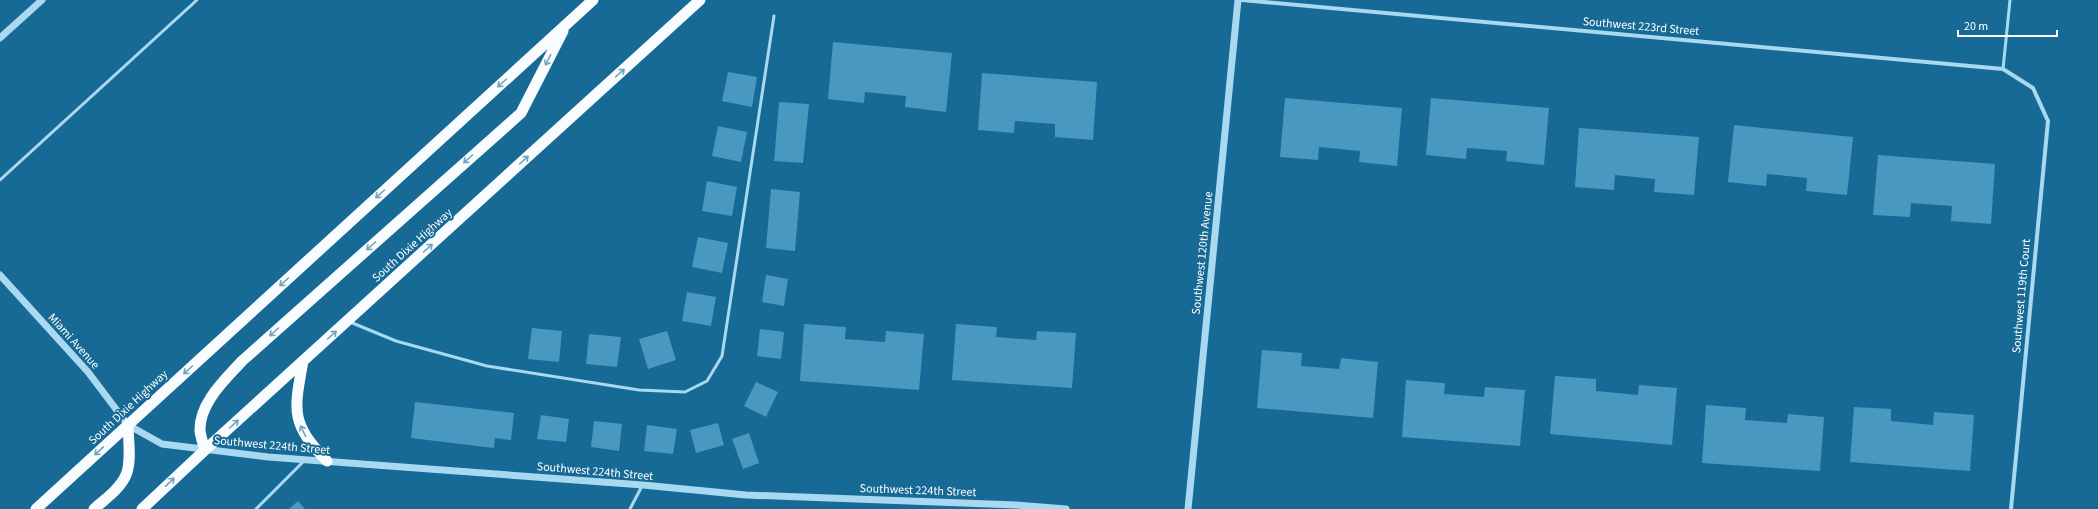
<svg xmlns="http://www.w3.org/2000/svg" width="2098" height="509" viewBox="0 0 2098 509" font-family="'Source Sans 3',sans-serif">
	<style>
		.building { fill: #4998bf }
		.lines { fill: none; stroke-linecap: round; stroke-linejoin: round }
		.service { stroke: #a8d9f1; stroke-width: 3 }
		.minor { stroke: #a8d9f1; stroke-width: 4 }
		.tertiary { stroke: #a8d9f1; stroke-width: 7 }
		.trunk { stroke: #f8fcff; stroke-width: 11 }
		.oneway { stroke: #71a4bf }
		.labels { text-anchor: middle; stroke-width: 4; stroke-linejoin: round; paint-order: stroke }
		.street-label { font-size: 12px; fill: #fff; stroke: #176a95 }
	</style>
	<rect width="100%" height="100%" fill="#176a95"/>
	<path class="building" d="M 833,42 L 952,53 L 946,112 L 905,107 L 906,96 L 865,92 L 864,103 L 828,99 Z
		M 728,72 L 757,77 L 752,107 L 722,101 Z
		M 982,73 L 1097,82 L 1093,140 L 1055,137 L 1055,124 L 1015,121 L 1014,133 L 978,130 Z
		M 1285,98 L 1402,108 L 1397,166 L 1359,162 L 1360,151 L 1319,147 L 1318,160 L 1280,157 Z
		M 1431,98 L 1549,108 L 1544,165 L 1506,161 L 1507,151 L 1467,148 L 1466,159 L 1426,155 Z
		M 779,102 L 809,104 L 803,163 L 774,161 Z
		M 1734,125 L 1853,137 L 1847,195 L 1806,191 L 1807,178 L 1767,174 L 1766,186 L 1728,182 Z
		M 718,126 L 747,132 L 741,162 L 712,156 Z
		M 1579,128 L 1699,137 L 1694,195 L 1654,192 L 1655,179 L 1615,175 L 1614,190 L 1575,187 Z
		M 1878,155 L 1995,164 L 1991,224 L 1951,221 L 1952,206 L 1911,203 L 1910,217 L 1873,215 Z
		M 707,181 L 737,187 L 732,216 L 702,211 Z
		M 771,189 L 800,192 L 795,251 L 766,248 Z
		M 698,237 L 728,243 L 722,273 L 692,267 Z
		M 766,275 L 788,279 L 784,306 L 762,302 Z
		M 687,292 L 716,297 L 711,326 L 682,321 Z
		M 804,324 L 846,327 L 845,339 L 885,342 L 886,331 L 924,334 L 919,390 L 800,381 Z
		M 956,324 L 997,327 L 996,337 L 1036,340 L 1037,331 L 1076,333 L 1072,388 L 952,380 Z
		M 532,328 L 562,331 L 559,362 L 528,359 Z
		M 760,329 L 784,332 L 781,359 L 757,356 Z
		M 667,331 L 676,360 L 648,369 L 639,339 Z
		M 589,334 L 621,337 L 617,367 L 586,364 Z
		M 1262,350 L 1302,353 L 1301,366 L 1339,369 L 1341,358 L 1378,362 L 1373,418 L 1257,408 Z
		M 1555,376 L 1596,379 L 1596,391 L 1638,395 L 1639,385 L 1677,388 L 1672,445 L 1550,434 Z
		M 1406,380 L 1445,383 L 1444,394 L 1484,397 L 1485,387 L 1525,390 L 1520,446 L 1402,437 Z
		M 756,382 L 778,392 L 766,417 L 744,406 Z
		M 415,402 L 514,413 L 511,440 L 495,438 L 494,448 L 411,438 Z
		M 1706,405 L 1746,408 L 1745,420 L 1787,423 L 1788,414 L 1824,417 L 1820,471 L 1702,463 Z
		M 1854,407 L 1891,409 L 1891,421 L 1933,425 L 1934,412 L 1974,415 L 1970,471 L 1850,462 Z
		M 541,415 L 569,419 L 566,442 L 537,439 Z
		M 594,421 L 622,424 L 619,451 L 591,447 Z
		M 718,423 L 724,445 L 696,453 L 690,430 Z
		M 647,425 L 677,429 L 673,454 L 644,451 Z
		M 749,433 L 759,463 L 743,469 L 732,439 Z
		M 298,501 L 305,509 L 289,509 Z"/>
	<g class="lines">
		<path class="service" d="M 2003,69 L 2010,0
			M 0,180 L 197,0
			M 350,322 L 396,341 L 487,366 L 639,390 L 685,392 L 707,381 L 722,356 L 774,16
			M 256,509 L 304,461
			M 630,509 L 642,486"/>
		<path class="minor" d="M 1242,0 L 2003,69 L 2033,88 L 2048,121 L 2011,509"/>
		<path class="tertiary" d="M 0,38 L 42,0
			M 0,275 L 88,372 L 128,425 L 162,444 L 268,457 L 643,485 L 746,495 L 1016,505 L 1066,509
			M 1188,509 L 1238,0"/>
		<path class="trunk" d="M 303,361 C 294,411 290,423 327,461
			M 205,450 C 203,444 201,437 200,431 C 199,403 225,380 242,361 L 521,113 L 563,31
			M 36,509 L 593,0
			M 94,509 C 105,499 120,489 126,475 C 132,461 128,439 128,425
			M 142,509 L 205,450 L 700,0"/>
	</g>
	<defs><path id="oneway-shaft" d="M-6 0H5M1.5-3L5.5 0L1.5 3" fill="none" stroke-width="1.6" stroke-linecap="round" stroke-linejoin="round"/></defs>
	<g class="oneway">
		<use href="#oneway-shaft" transform="translate(548 60) rotate(117)"/>
		<use href="#oneway-shaft" transform="translate(620 73) rotate(-42)"/>
		<use href="#oneway-shaft" transform="translate(502 83) rotate(138)"/>
		<use href="#oneway-shaft" transform="translate(468 159) rotate(138)"/>
		<use href="#oneway-shaft" transform="translate(524 160) rotate(-42)"/>
		<use href="#oneway-shaft" transform="translate(380 194) rotate(138)"/>
		<use href="#oneway-shaft" transform="translate(371 246) rotate(138)"/>
		<use href="#oneway-shaft" transform="translate(428 248) rotate(-42)"/>
		<use href="#oneway-shaft" transform="translate(284 282) rotate(138)"/>
		<use href="#oneway-shaft" transform="translate(274 332) rotate(138)"/>
		<use href="#oneway-shaft" transform="translate(332 335) rotate(-42)"/>
		<use href="#oneway-shaft" transform="translate(188 370) rotate(138)"/>
		<use href="#oneway-shaft" transform="translate(234 424) rotate(-42)"/>
		<use href="#oneway-shaft" transform="translate(303 431) rotate(-116)"/>
		<use href="#oneway-shaft" transform="translate(99 451) rotate(137)"/>
		<use href="#oneway-shaft" transform="translate(170 482) rotate(-44)"/>
	</g>
	<g class="labels">
		<g class="street-label">
			<text transform="translate(1641 26) rotate(5)" y="4">Southwest 223rd Street</text>
			<text transform="translate(412 245) rotate(-42)" y="4">South Dixie Highway</text>
			<text transform="translate(1202 253) rotate(-84)" y="4">Southwest 120th Avenue</text>
			<text transform="translate(2021 296) rotate(-85)" y="4">Southwest 119th Court</text>
			<text transform="translate(74 341) rotate(48)" y="4">Miami Avenue</text>
			<text transform="translate(128 407) rotate(-43)" y="4">South Dixie Highway</text>
			<text transform="translate(272 445) rotate(5)" y="4">Southwest 224th Street</text>
			<text transform="translate(595 471) rotate(5)" y="4">Southwest 224th Street</text>
			<text transform="translate(918 490) rotate(2)" y="4">Southwest 224th Street</text>
		</g>
	</g>
	<path d="M1958 30v6h99v-6" fill="none" stroke="#ffffff" stroke-width="2"/>
	<text x="1964" y="30" font-size="12" fill="#ffffff" stroke="#176a95" stroke-width="3" paint-order="stroke">20 m</text>
</svg>
